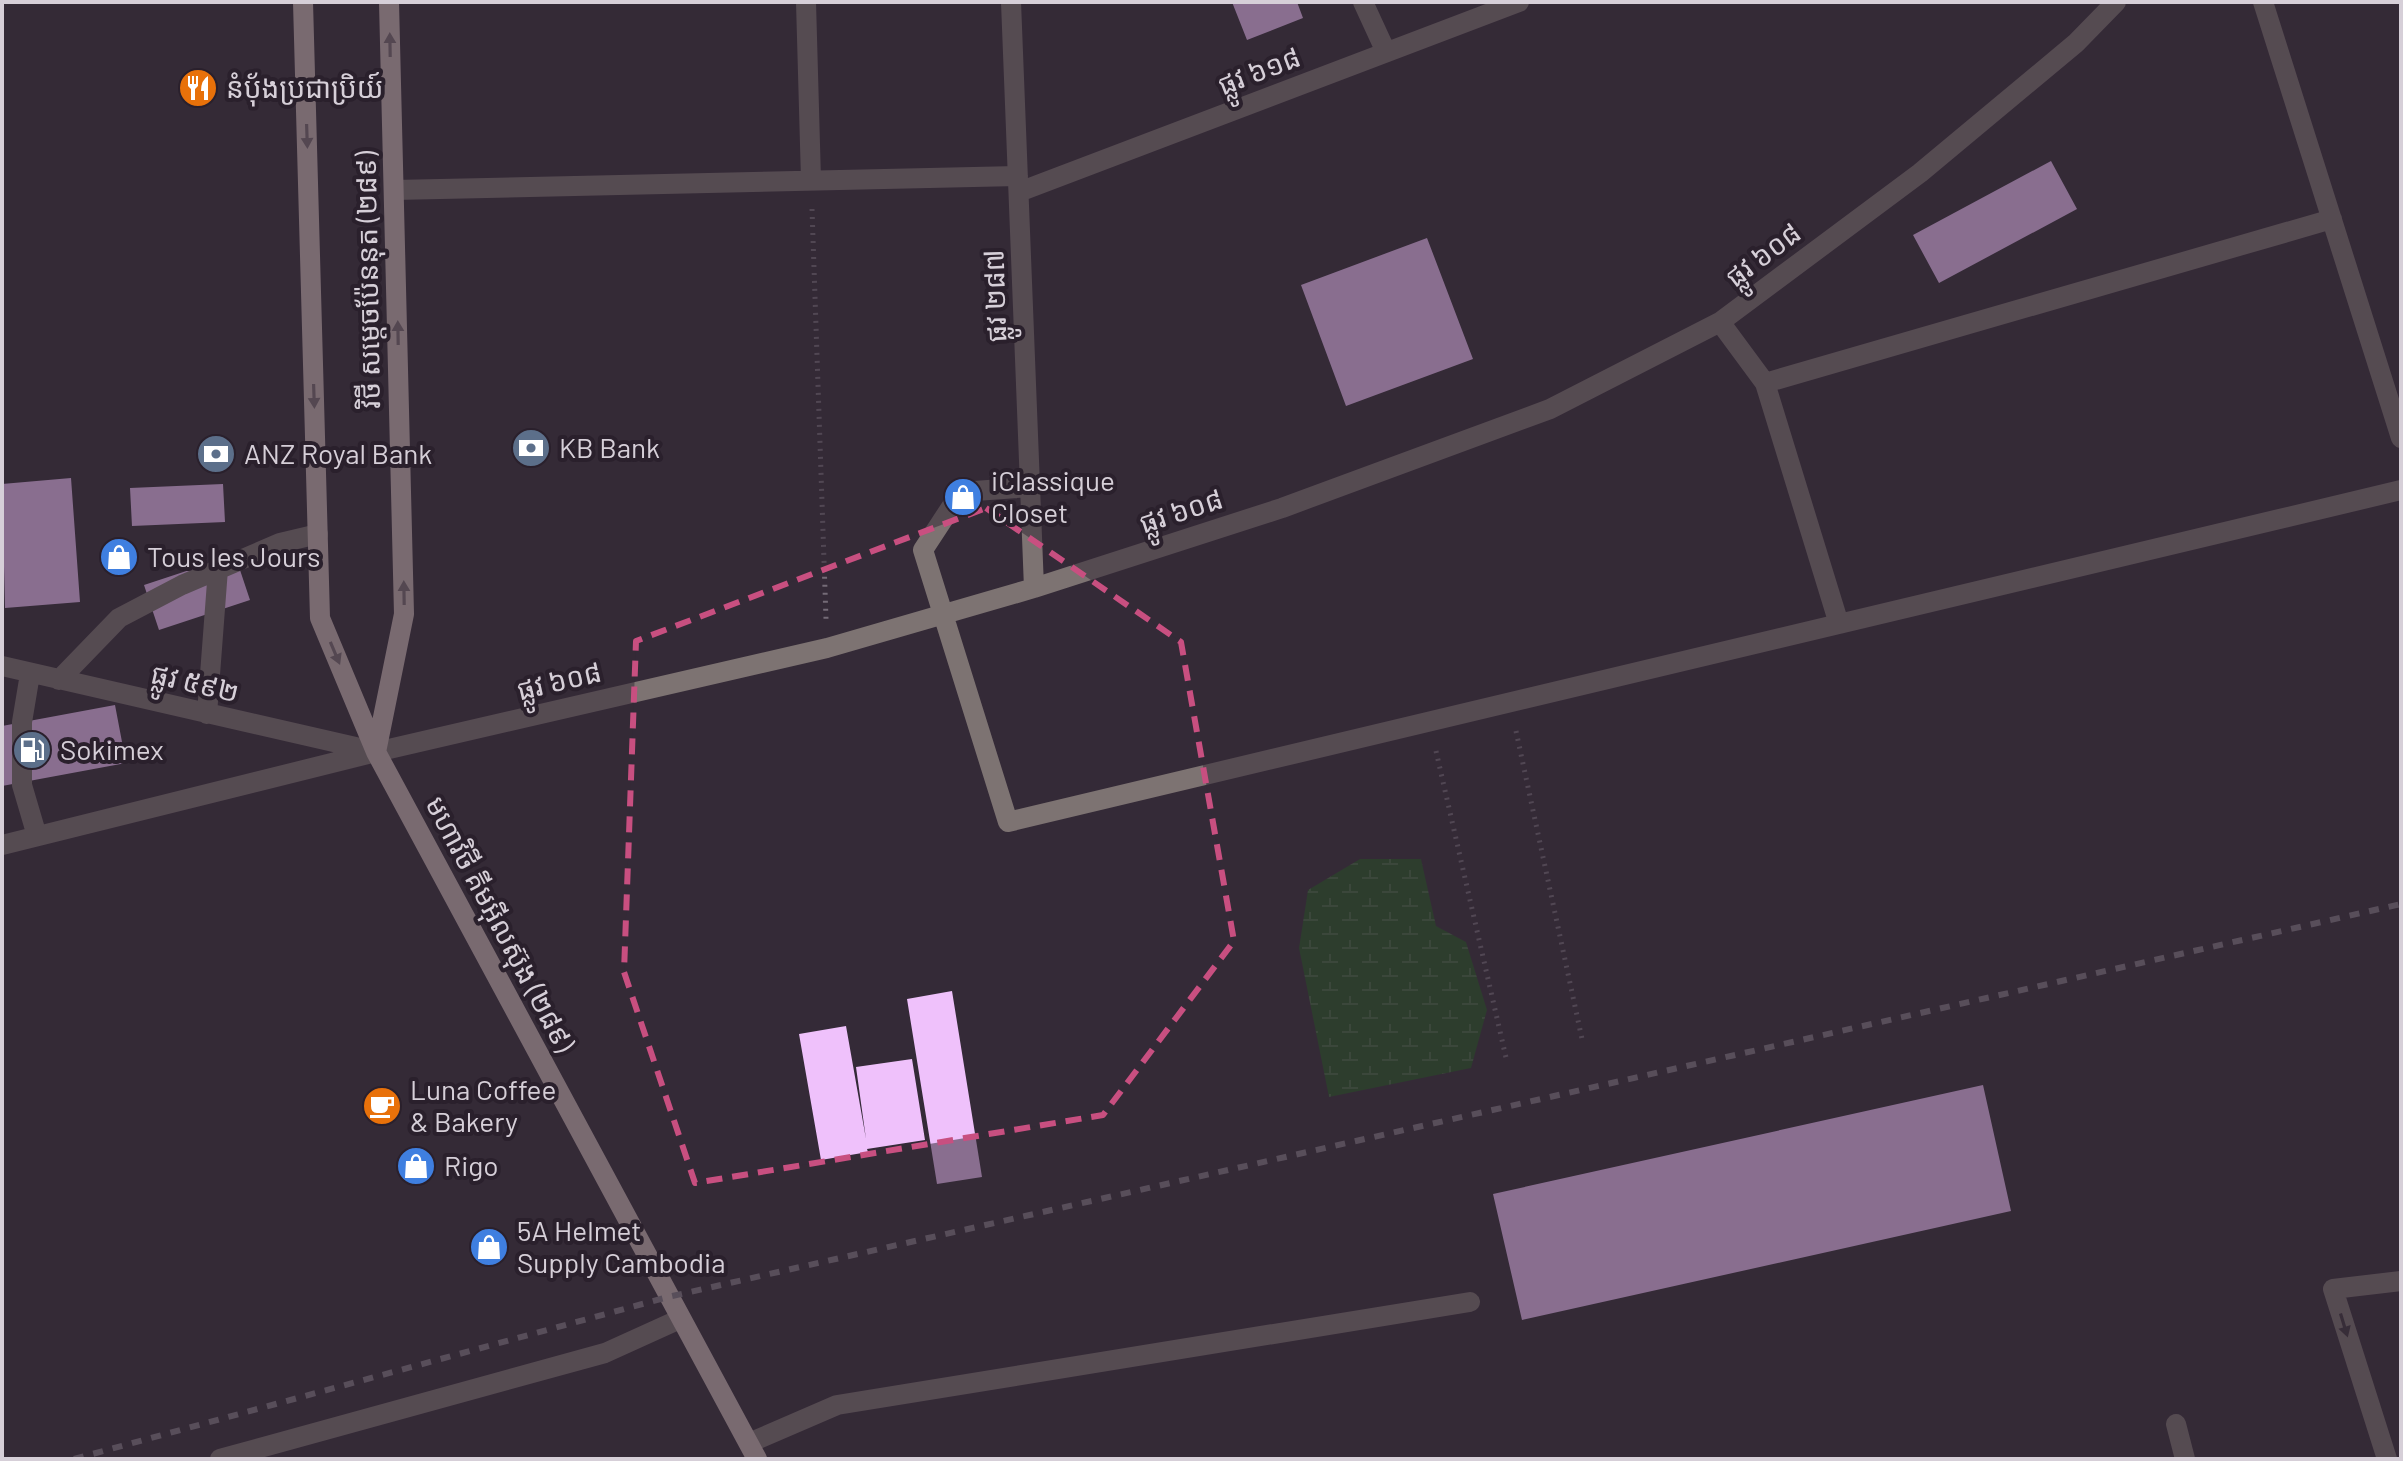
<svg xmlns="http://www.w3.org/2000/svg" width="2403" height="1461" viewBox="0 0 2403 1461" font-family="Barlow,'Noto Sans Khmer',sans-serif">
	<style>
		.wetland { fill: url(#wetland-marsh) }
		.building { fill: #efc1fb }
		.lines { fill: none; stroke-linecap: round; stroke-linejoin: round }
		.path { stroke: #746b77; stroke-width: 5; stroke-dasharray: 2 6; stroke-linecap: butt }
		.minor { stroke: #7d7372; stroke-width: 20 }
		.major { stroke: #ccb8b7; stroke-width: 20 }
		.rail { stroke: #847b86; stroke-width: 6; stroke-dasharray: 10 10; stroke-linecap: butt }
		.oneway { fill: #7b6c72 }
		.oneway2 { fill: #3b313a }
		.marked { fill: none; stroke: #c84f80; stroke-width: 6; stroke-dasharray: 16 10; stroke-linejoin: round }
		.labels { text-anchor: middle; stroke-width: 8; stroke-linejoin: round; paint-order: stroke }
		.street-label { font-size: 28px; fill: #d6cfd8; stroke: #2a202c }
		.poi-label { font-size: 28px; fill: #d6cfd8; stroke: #2a202c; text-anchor: start }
	</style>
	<defs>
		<pattern id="wetland-marsh" width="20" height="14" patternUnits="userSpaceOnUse" patternTransform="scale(2)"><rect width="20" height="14" fill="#245422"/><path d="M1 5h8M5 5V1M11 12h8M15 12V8" fill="none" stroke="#436c41"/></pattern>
	</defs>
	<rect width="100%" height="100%" fill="#342a37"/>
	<path class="wetland" d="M 1360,859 L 1421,859 L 1436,926 L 1466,942 L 1487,1010 L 1471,1068 L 1329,1097 L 1299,948 L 1308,890 Z"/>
	<path class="building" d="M 1232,2 L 1297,2 L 1303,18 L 1247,40 Z
		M 2051,161 L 2077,209 L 1939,283 L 1913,235 Z
		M 1427,238 L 1473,359 L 1346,406 L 1301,285 Z
		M 71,478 L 80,602 L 5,608 L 2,484 Z
		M 223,484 L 225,522 L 132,526 L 130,488 Z
		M 235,555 L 250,600 L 159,630 L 144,585 Z
		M 115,705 L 126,763 L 2,786 L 2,726 Z
		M 952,991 L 982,1177 L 937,1184 L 907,999 Z
		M 846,1026 L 866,1139 L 856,1067 L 912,1059 L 925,1140 L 867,1149 L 868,1152 L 821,1160 L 799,1034 Z
		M 1983,1085 L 2011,1211 L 1522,1320 L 1493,1194 Z"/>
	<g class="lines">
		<path class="path" d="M 812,209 L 826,619
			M 1516,731 L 1582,1039
			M 1436,751 L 1507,1062"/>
		<path class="minor" d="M 806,2 L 811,180
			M 1011,2 L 1034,588
			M 1363,2 L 1386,52
			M 2263,2 L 2401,438
			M 394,190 L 1018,176
			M 1019,192 L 1519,2
			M 1720,322 L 1765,383 L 1839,624
			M 1765,383 L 2332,219
			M 1030,487 L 961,492 L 923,550 L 1008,822 L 2401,490
			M 2,666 L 373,751
			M 30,674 L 22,722 L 22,785 L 37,836
			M 59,680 L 119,618 L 182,585 L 280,543 L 318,534
			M 207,714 L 218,569
			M 2,845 L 376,752 L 827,648 L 1034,588 L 1282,508 L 1550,409 L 1720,322 L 1920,173 L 2076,43 L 2116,2
			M 2176,1424 L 2185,1459
			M 749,1443 L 837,1405 L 1470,1302
			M 220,1459 L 605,1353 L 680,1319
			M 2387,1459 L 2333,1289 L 2401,1281"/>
		<path class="major" d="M 303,2 L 320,618 L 376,752 L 757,1459
			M 376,752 L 404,614 L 389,2"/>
		<path class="rail" d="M 74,1459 L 668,1297 L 2401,904"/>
	</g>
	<defs><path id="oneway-solid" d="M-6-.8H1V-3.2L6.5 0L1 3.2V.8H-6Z" transform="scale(2)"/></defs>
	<g class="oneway">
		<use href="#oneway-solid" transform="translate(390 45) rotate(-91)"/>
		<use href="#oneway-solid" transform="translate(307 136) rotate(88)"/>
		<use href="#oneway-solid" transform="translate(398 333) rotate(-91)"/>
		<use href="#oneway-solid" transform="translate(314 396) rotate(88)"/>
		<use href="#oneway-solid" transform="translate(404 593) rotate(-91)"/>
		<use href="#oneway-solid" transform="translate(335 653) rotate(67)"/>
	</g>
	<use class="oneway2" href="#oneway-solid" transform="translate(2344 1325) rotate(73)"/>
	<path d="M0 0H2403V1461H0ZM 986,508 L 1181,642 L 1234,941 L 1103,1115 L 695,1183 L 624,972 L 636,641 Z" fill="#342a37" fill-opacity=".55" fill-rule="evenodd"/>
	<path class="marked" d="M 986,508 L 1181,642 L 1234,941 L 1103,1115 L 695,1183 L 624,972 L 636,641 Z"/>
	<defs>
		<symbol id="restaurant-disc" viewBox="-11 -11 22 22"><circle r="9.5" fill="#e8710a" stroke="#2a202c"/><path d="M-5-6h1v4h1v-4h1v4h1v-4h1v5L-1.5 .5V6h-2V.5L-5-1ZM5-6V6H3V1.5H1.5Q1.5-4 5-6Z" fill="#fff"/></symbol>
		<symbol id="bank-disc" viewBox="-11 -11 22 22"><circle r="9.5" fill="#5c6f8a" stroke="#2a202c"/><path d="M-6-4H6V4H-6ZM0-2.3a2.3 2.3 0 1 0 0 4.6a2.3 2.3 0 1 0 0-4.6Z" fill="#fff"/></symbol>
		<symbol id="shop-disc" viewBox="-11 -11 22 22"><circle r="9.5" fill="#3f7fe0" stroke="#2a202c"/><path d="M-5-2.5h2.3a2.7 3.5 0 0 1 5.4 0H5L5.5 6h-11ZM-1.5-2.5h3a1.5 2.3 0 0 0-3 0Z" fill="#fff"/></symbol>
		<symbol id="fuel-disc" viewBox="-11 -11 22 22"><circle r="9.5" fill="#5c6f8a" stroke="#2a202c"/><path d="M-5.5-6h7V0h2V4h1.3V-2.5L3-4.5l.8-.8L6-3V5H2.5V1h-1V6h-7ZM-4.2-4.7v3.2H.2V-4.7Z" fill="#fff"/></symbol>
		<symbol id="cafe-disc" viewBox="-11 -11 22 22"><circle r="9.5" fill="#e8710a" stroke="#2a202c"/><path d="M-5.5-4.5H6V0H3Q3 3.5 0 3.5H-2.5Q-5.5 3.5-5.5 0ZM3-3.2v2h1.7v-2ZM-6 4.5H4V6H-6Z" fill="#fff"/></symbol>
	</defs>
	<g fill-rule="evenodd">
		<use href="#restaurant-disc" x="176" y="66" width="44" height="44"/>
		<use href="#bank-disc" x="509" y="426" width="44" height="44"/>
		<use href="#bank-disc" x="194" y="432" width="44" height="44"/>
		<use href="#shop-disc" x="941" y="475" width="44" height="44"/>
		<use href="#shop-disc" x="97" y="535" width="44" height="44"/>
		<use href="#fuel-disc" x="10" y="728" width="44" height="44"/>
		<use href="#cafe-disc" x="360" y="1084" width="44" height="44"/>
		<use href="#shop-disc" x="394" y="1144" width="44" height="44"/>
		<use href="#shop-disc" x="467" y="1225" width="44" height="44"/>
	</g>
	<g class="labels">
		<g class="street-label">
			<text transform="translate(1259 71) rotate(-21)" y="10">ផ្លូវ ៦១៨</text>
			<text transform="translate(1763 255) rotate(-37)" y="10">ផ្លូវ ៦០៨</text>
			<text transform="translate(368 280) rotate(-91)" y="10">វិថី សម្តេចប៉ែននុត (២៨៩)</text>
			<text transform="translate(995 296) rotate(-92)" y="10">ផ្លូវ ២៨៧</text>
			<text transform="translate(1181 511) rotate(-18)" y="10">ផ្លូវ ៦០៨</text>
			<text transform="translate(559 681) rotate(-13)" y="10">ផ្លូវ ៦០៨</text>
			<text transform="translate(195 683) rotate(13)" y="10">ផ្លូវ ៥៩២</text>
			<text transform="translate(500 924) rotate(62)" y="10">មហាវិថី គីមអ៊ីលស៊ុង (២៨៩)</text>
		</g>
		<g class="poi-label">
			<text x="226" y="98">នំបុ័ងប្រជាប្រិយ៍</text>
			<text x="559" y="458">KB Bank</text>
			<text x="244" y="464">ANZ Royal Bank</text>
			<text x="991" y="491">iClassique<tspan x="991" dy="32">Closet</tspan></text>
			<text x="147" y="567">Tous les Jours</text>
			<text x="60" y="760">Sokimex</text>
			<text x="410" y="1100">Luna Coffee<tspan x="410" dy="32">&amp; Bakery</tspan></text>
			<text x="444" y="1176">Rigo</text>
			<text x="517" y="1241">5A Helmet<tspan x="517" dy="32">Supply Cambodia</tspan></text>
		</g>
	</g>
	<rect width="2403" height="1461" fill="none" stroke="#d6cfd8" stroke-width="8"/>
</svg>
